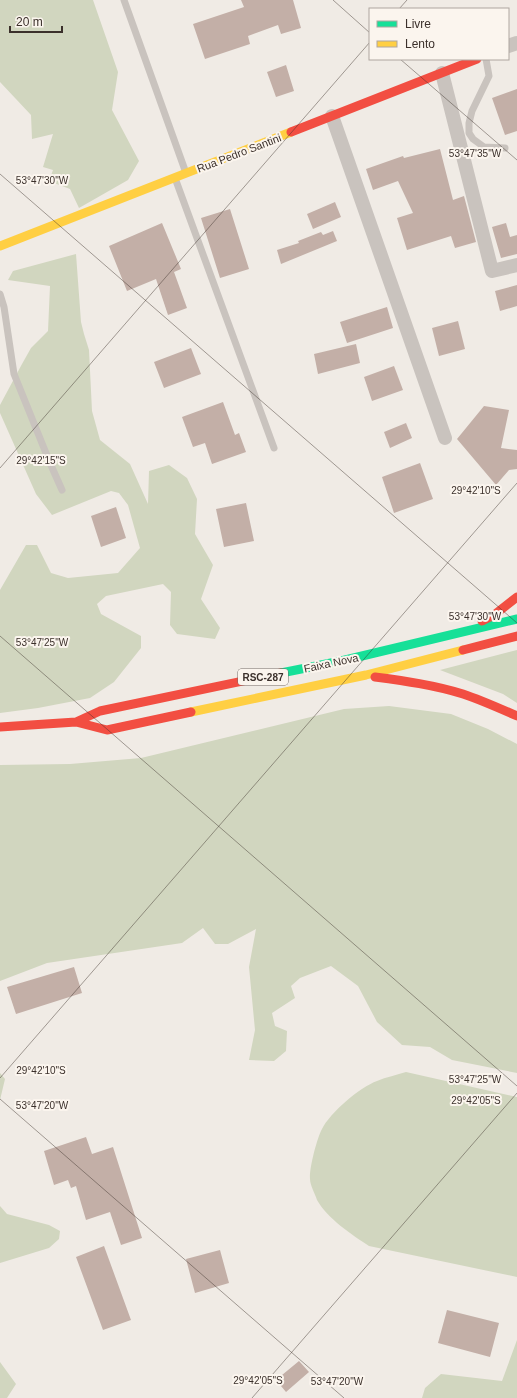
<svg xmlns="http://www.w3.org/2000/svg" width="517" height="1398" viewBox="0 0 517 1398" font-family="Arial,sans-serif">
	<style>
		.green { fill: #d1d6bf }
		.building { fill: #c3afa7 }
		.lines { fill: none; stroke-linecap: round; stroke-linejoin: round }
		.lane { stroke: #c9c3be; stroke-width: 7 }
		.street { stroke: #c9c3be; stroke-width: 14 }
		.fast { stroke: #16e098; stroke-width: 9 }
		.slow { stroke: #ffcf43; stroke-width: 9 }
		.jam { stroke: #f24e42; stroke-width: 9 }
		.ticks { fill: none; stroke: #3b302b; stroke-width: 1; stroke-opacity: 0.45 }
		.labels { text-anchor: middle; stroke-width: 4; stroke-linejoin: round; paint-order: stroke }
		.shield { fill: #fbf5ee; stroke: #756b66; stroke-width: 1 }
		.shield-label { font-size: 10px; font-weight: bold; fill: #3b302b }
		.street-label { font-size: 11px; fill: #3b302b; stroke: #fbf5ee }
		.ticks-label { font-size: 10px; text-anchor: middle; fill: #3b302b; stroke: #fbf5ee; stroke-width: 4; stroke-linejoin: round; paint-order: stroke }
	</style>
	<rect width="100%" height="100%" fill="#f0ebe5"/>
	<path class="green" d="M 0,0 L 93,0 L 118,72 L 112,110 L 139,161 L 128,180 L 79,208 L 70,189 L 49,181 L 53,170 L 43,167 L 53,134 L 32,139 L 31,115 L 0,82 Z
		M 76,254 L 81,322 L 84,334 L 89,350 L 92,411 L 100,440 L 130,464 L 148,504 L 149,471 L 169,465 L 187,478 L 197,499 L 195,534 L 213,565 L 201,599 L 220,628 L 215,639 L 177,634 L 170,625 L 171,592 L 163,584 L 106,596 L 97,604 L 101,614 L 141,636 L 141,648 L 114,682 L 90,698 L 38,708 L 0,713 L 0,590 L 26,545 L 37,545 L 51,573 L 68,578 L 118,573 L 140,548 L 128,505 L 119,493 L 111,491 L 52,515 L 36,494 L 0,413 L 0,405 L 22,364 L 31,348 L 48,331 L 50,286 L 8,280 L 13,271 Z
		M 517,650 L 517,703 L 503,694 L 440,670 Z
		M 389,706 L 451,714 L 488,729 L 517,744 L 517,1073 L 452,1060 L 430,1047 L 402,1045 L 377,1022 L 358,986 L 331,966 L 300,978 L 291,986 L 295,998 L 272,1013 L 275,1026 L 287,1031 L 286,1051 L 274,1061 L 249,1060 L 255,1030 L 249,967 L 256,929 L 228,944 L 215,944 L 203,928 L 182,943 L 47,963 L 0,981 L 0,765 L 70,764 L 141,758 L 344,709 Z
		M 406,1072 L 517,1097 L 517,1277 L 369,1246 C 352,1235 327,1218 317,1200 C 315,1194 310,1185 310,1179 C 309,1169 317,1138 322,1129 C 330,1113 360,1087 377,1081 C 386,1077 397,1075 406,1072 Z
		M 0,1073 L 5,1079 L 0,1100 Z
		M 0,1206 L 7,1214 L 49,1225 L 60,1231 L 59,1239 L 49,1248 L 0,1263 Z
		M 517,1340 L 517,1398 L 422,1398 L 425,1388 L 441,1374 L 502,1381 Z
		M 0,1362 L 16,1384 L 7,1398 L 0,1398 Z"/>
	<path class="building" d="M 241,0 L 293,0 L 301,28 L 281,34 L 278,25 L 248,36 L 250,44 L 205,59 L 193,24 L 244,7 Z
		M 286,65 L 294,91 L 276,97 L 267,72 Z
		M 517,89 L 517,131 L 505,135 L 492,98 Z
		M 440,149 L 453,200 L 464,196 L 476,242 L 455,248 L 451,236 L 407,250 L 397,218 L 413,213 L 398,181 L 373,190 L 366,169 L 403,156 L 404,158 Z
		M 335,202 L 341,217 L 313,229 L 307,214 Z
		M 230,209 L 249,269 L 220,278 L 201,218 Z
		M 162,223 L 181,269 L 174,272 L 187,308 L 168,315 L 156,279 L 127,291 L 109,246 Z
		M 506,223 L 510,237 L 517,235 L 517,254 L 501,258 L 492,227 Z
		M 333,231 L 337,241 L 281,264 L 277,250 L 299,243 L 298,241 L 321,232 L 323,235 Z
		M 517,285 L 517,306 L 500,311 L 495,291 Z
		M 387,307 L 393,328 L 347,343 L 340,322 Z
		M 458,321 L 465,349 L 439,356 L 432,328 Z
		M 356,344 L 360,363 L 318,374 L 314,354 Z
		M 191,348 L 201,374 L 164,388 L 154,362 Z
		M 394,366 L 403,390 L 372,401 L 364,377 Z
		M 223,402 L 235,435 L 239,433 L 246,452 L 212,464 L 205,443 L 193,447 L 182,417 Z
		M 484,406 L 509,410 L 501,448 L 517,450 L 517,469 L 509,470 L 496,485 L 457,439 Z
		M 406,423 L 412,438 L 390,448 L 384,432 Z
		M 420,463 L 433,499 L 394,513 L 382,477 Z
		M 246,503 L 254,541 L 224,547 L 216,509 Z
		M 116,507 L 126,538 L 101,547 L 91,516 Z
		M 74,967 L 82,993 L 16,1014 L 7,987 Z
		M 86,1137 L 92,1154 L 113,1147 L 142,1238 L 121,1245 L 110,1212 L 86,1220 L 76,1186 L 71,1188 L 68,1180 L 54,1185 L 44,1151 Z
		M 104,1246 L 131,1320 L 103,1330 L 76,1257 Z
		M 220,1250 L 229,1283 L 195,1293 L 186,1259 Z
		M 447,1310 L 499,1323 L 490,1357 L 438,1343 Z
		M 299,1361 L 309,1372 L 286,1392 L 276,1380 Z"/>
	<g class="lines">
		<path class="lane" d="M 124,0 L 186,173
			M 486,59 L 489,76 L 472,111 L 469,123 L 469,133 L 473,139 L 484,147 L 505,148
			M 175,178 L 274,448
			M 0,294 L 4,307 L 14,374 L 50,463 L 62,490"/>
		<path class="street" d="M 508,46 L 517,43
			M 442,73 L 492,271 L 517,265
			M 332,116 L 445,438"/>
		<path class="fast" d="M 281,673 L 341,661 L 517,619"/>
		<path class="slow" d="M 0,246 L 291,132
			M 191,712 L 366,675 L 463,650"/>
		<path class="jam" d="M 291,132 L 477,59
			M 482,621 L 494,615 L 517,597
			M 463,650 L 517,636
			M 375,677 C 405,681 434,685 463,694 C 481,700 499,708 517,716
			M 76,722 L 100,711 L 281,673
			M 0,727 L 76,722 L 107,730 L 191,712"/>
	</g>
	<path class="ticks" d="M 333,0 L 370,33M 399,9 L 407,0M 400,59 L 517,160M 0,174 L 517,623M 0,468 L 370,42M 0,636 L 517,1086M 0,1078 L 517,483M 0,1099 L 344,1398M 252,1398 L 517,1093"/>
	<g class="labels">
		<rect class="shield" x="238" y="669" width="50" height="16" rx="3"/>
		<g class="shield-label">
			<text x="263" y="681">RSC-287</text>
		</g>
		<g class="street-label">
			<text transform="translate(239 153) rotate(-21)" y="4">Rua Pedro Santini</text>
			<text transform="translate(331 663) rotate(-12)" y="4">Faixa Nova</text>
		</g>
	</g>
	<g class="ticks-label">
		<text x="475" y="157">53°47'35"W</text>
		<text x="42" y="184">53°47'30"W</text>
		<text x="41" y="464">29°42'15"S</text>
		<text x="476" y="494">29°42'10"S</text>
		<text x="475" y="620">53°47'30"W</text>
		<text x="42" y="646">53°47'25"W</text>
		<text x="41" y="1074">29°42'10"S</text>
		<text x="475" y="1083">53°47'25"W</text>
		<text x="476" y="1104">29°42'05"S</text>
		<text x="42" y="1109">53°47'20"W</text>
		<text x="258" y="1384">29°42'05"S</text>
		<text x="337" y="1385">53°47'20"W</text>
	</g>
	<rect x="369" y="8" width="140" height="52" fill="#fbf5ee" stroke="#aea6a0"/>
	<rect x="377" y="21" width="20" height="6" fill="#16e098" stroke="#aea6a0"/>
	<text x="405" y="28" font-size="12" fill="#3b302b">Livre</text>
	<rect x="377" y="41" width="20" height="6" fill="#ffcf43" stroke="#aea6a0"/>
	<text x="405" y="48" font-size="12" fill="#3b302b">Lento</text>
	<path d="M10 26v6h52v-6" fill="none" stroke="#3b302b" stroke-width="2"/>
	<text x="16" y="26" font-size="12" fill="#3b302b" stroke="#fbf5ee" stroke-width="3" paint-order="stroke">20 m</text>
</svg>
